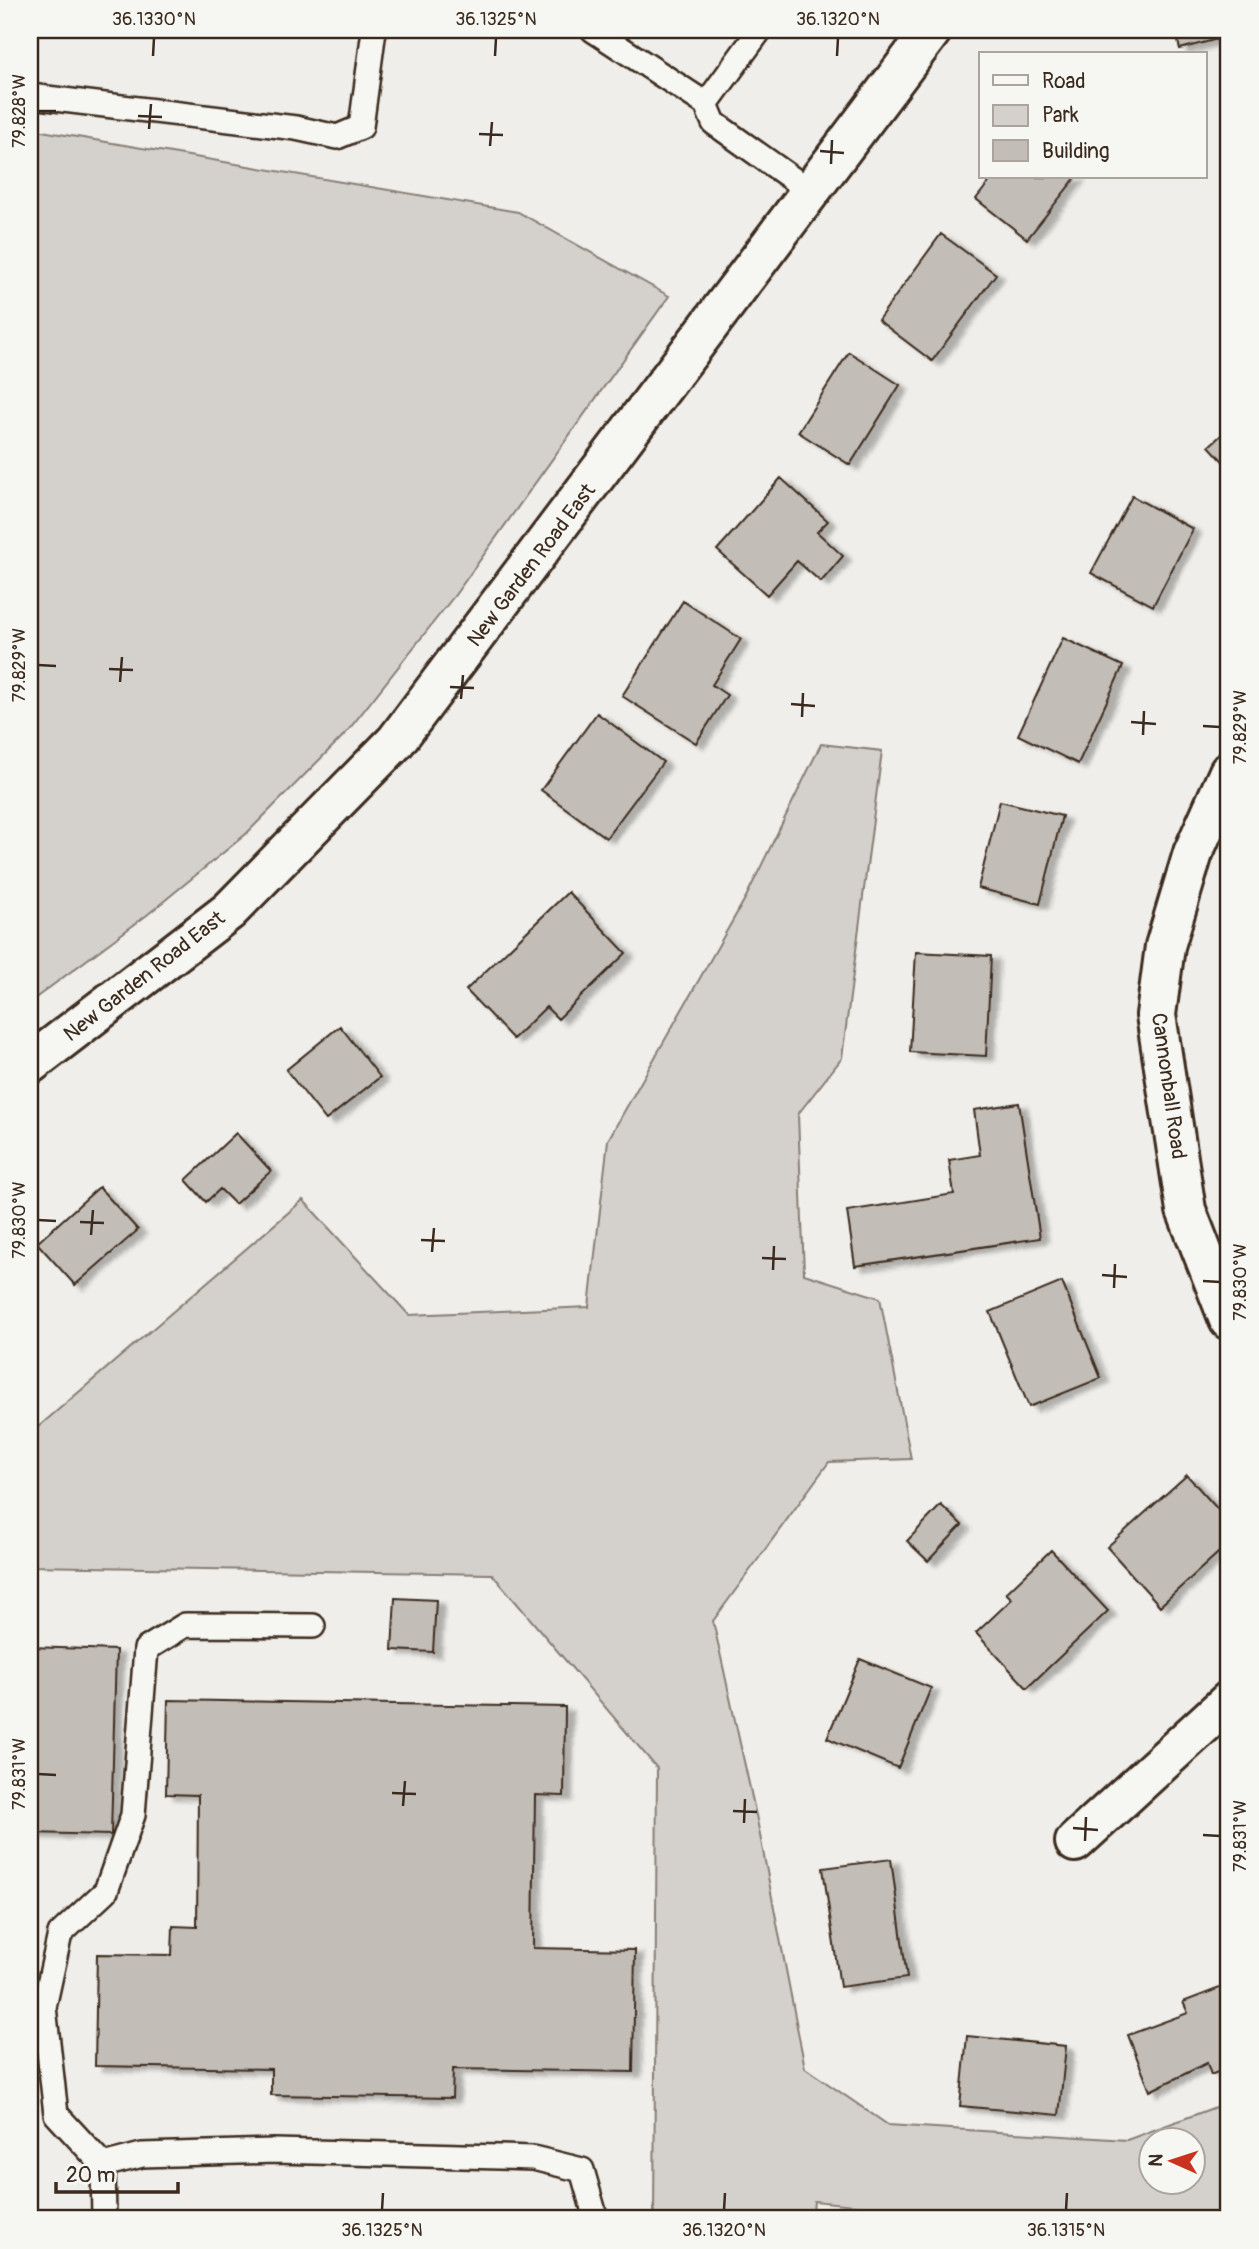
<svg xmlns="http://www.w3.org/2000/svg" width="1259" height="2249" viewBox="0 0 1259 2249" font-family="Pangolin,sans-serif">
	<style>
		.green { fill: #d4d1cc; stroke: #887e75; stroke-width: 2; fill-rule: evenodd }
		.building { fill: #c2bdb7; stroke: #3b2a1e; stroke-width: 2; filter: url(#shadow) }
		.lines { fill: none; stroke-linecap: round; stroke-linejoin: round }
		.lane-casing { stroke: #3b2a1e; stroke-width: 28 }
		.street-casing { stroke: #3b2a1e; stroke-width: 44 }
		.lane { stroke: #f6f6f2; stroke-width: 23 }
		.street { stroke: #f6f6f2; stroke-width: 38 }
		.ticks { fill: none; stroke: #3b2a1e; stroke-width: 2.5 }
		.labels { text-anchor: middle; stroke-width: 7; stroke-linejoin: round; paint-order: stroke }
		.street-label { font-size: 21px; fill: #3b2a1e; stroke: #f6f6f2 }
		.neatline { fill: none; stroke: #3b2a1e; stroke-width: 2.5 }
		.ticks-label { font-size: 18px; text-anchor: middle; fill: #3b2a1e }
	</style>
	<defs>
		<filter id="shadow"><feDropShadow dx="8" dy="4.5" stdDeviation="2" flood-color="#0004"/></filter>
	</defs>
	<rect width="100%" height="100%" fill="#efeeea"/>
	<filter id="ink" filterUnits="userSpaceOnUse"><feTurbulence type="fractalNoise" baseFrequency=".0143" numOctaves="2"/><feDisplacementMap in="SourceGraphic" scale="14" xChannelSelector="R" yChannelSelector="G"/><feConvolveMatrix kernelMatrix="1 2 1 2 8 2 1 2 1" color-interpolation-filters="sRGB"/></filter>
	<g filter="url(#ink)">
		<path class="green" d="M 30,129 L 518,212 L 669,296 L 455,595 L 346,733 L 246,834 L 147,915 L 30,1002 Z
			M 821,744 L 882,751 L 842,1058 L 798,1114 L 804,1274 L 880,1298 L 911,1459 L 829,1462 L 713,1621 L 757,1820 L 805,2068 L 888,2125 L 1127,2140 L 1229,2102 L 1229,2219 L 997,2219 L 814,2201 L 812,2219 L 654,2219 L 657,1768 L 492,1574 L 30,1566 L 30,1434 L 303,1200 L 409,1315 L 589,1307 L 608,1140 L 746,897 ZM 1150,2140 L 1192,2140 L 1192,2182 L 1150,2182 Z"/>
		<path class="building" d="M 1175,30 L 1229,30 L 1229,36 L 1180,49 Z
			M 993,177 L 1076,177 L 1027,239 L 976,199 Z
			M 941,234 L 996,274 L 932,361 L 878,320 Z
			M 849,352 L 900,385 L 850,465 L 798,432 Z
			M 1229,428 L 1229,468 L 1209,446 Z
			M 781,478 L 828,521 L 817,532 L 843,556 L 821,582 L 797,561 L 767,595 L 717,550 Z
			M 1132,496 L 1193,529 L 1153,606 L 1091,573 Z
			M 683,601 L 741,639 L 712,685 L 727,695 L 696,743 L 622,696 Z
			M 1063,638 L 1123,666 L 1078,764 L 1018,735 Z
			M 597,713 L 663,762 L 606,838 L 541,790 Z
			M 1000,801 L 1062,816 L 1040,904 L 978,888 Z
			M 568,892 L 626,953 L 558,1019 L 546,1007 L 513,1039 L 466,990 Z
			M 916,952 L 991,956 L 986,1056 L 910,1052 Z
			M 340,1026 L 380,1077 L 326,1120 L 286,1070 Z
			M 1019,1103 L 1040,1238 L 855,1266 L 847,1211 L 954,1194 L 949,1160 L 980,1155 L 974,1110 Z
			M 236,1133 L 271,1171 L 235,1204 L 220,1189 L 206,1202 L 186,1180 Z
			M 99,1187 L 138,1230 L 75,1285 L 37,1243 Z
			M 1062,1282 L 1101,1378 L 1029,1407 L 990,1312 Z
			M 1187,1475 L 1229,1522 L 1229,1543 L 1160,1606 L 1107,1547 Z
			M 941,1505 L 962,1525 L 928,1561 L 907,1541 Z
			M 1051,1550 L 1108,1611 L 1027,1688 L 976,1633 L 1012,1599 L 1006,1593 Z
			M 395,1598 L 436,1600 L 433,1652 L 392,1650 Z
			M 30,1647 L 116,1650 L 111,1835 L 30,1833 Z
			M 860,1659 L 931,1688 L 898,1768 L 827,1738 Z
			M 168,1700 L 565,1707 L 564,1796 L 535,1795 L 533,1948 L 635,1950 L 633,2072 L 453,2069 L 452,2098 L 271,2095 L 271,2069 L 95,2066 L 97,1954 L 172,1955 L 173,1926 L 197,1927 L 198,1795 L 166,1794 Z
			M 891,1859 L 907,1978 L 840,1987 L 823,1868 Z
			M 1225,1986 L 1229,1994 L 1229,2067 L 1211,2075 L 1207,2063 L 1150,2091 L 1128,2035 L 1188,2013 L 1183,2002 Z
			M 967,2036 L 1066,2046 L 1059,2115 L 960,2106 Z"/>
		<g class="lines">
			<defs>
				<path id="lane" d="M 593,30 L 706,104
					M 760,30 L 706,104 L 714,123 L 811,192
					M 30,96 L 296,128 L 337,137 L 361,127 L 374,30
					M 103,2165 L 142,2155 L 275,2151 L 533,2158 L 582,2170 L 596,2219
					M 104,2219 L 103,2165 L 56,2114 L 44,2007 L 60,1934 L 106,1891 L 133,1815 L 146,1649 L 185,1625 L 313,1626"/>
				<path id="street" d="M 1229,772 L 1193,853 L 1165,946 L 1156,1015 L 1186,1210 L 1229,1320
					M 30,1064 L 229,911 L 396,741 L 932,30
					M 1075,1842 L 1229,1701"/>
			</defs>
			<use href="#lane" class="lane-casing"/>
			<use href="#street" class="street-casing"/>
			<use href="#lane" class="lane"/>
			<use href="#street" class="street"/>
		</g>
	</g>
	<path class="ticks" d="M 153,56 L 154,38M 495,56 L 496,38M 837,56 L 838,38M 38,111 L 56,111M 138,116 L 162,117M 149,129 L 151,104M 479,134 L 503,135M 490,146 L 492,122M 820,151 L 844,153M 831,164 L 832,140M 38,665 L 56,666M 109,669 L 133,670M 120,682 L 122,657M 450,687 L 474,688M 461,699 L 463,675M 791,704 L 815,706M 802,717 L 803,693M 1131,722 L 1156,724M 1203,726 L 1220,727M 1143,735 L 1144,711M 38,1220 L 56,1221M 80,1222 L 104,1223M 91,1235 L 93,1210M 421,1240 L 445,1241M 432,1252 L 434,1228M 762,1258 L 786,1259M 773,1270 L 774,1246M 1102,1275 L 1127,1277M 1203,1281 L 1220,1282M 1114,1288 L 1115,1264M 38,1774 L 56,1775M 392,1793 L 416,1794M 403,1806 L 405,1781M 733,1811 L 757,1812M 744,1823 L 745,1799M 1073,1828 L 1098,1830M 1203,1835 L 1220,1836M 1085,1841 L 1086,1817M 382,2210 L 383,2193M 724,2210 L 725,2193M 1066,2210 L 1067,2193"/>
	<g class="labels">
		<g class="street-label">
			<text transform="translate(531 565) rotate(-53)" y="7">New Garden Road East</text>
			<text transform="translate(144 976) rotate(-38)" y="7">New Garden Road East</text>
			<text transform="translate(1169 1086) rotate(82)" y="7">Cannonball Road</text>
		</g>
	</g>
	<rect width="1259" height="2249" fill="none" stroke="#f6f6f2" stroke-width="77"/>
	<rect x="979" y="52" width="228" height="126" fill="#f6f6f2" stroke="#aba49d" stroke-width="2"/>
	<rect x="993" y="75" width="35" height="10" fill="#f6f6f2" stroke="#aba49d" stroke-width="2"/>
	<text x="1042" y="88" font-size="21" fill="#3b2a1e">Road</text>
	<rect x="993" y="105" width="35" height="21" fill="#d4d1cc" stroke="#aba49d" stroke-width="2"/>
	<text x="1042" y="122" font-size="21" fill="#3b2a1e">Park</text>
	<rect x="993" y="140" width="35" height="21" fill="#c2bdb7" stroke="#aba49d" stroke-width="2"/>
	<text x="1042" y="158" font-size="21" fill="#3b2a1e">Building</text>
	<g transform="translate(1172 2161) rotate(273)"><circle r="33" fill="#f6f6f2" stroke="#aba49d" stroke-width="2"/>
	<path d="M0-5L12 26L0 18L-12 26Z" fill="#c8321e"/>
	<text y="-10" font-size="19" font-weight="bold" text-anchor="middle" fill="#3b2a1e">N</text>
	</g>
	<path d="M56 2182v10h122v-10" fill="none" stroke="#3b2a1e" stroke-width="3.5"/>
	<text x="66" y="2182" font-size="21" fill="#3b2a1e" stroke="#f6f6f2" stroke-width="5" paint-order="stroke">20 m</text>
	<rect x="38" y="38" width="1182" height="2172" class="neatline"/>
	<g class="ticks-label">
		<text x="154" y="25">36.1330°N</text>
		<text x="496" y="25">36.1325°N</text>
		<text x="838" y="25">36.1320°N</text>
		<text transform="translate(19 111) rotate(-90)" y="6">79.828°W</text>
		<text transform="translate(19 665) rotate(-90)" y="6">79.829°W</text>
		<text transform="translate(1240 727) rotate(-90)" y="6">79.829°W</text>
		<text transform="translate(19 1220) rotate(-90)" y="6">79.830°W</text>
		<text transform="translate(1240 1282) rotate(-90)" y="6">79.830°W</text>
		<text transform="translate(19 1774) rotate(-90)" y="6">79.831°W</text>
		<text transform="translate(1240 1836) rotate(-90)" y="6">79.831°W</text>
		<text x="382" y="2236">36.1325°N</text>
		<text x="724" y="2236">36.1320°N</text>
		<text x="1066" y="2236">36.1315°N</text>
	</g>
</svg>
